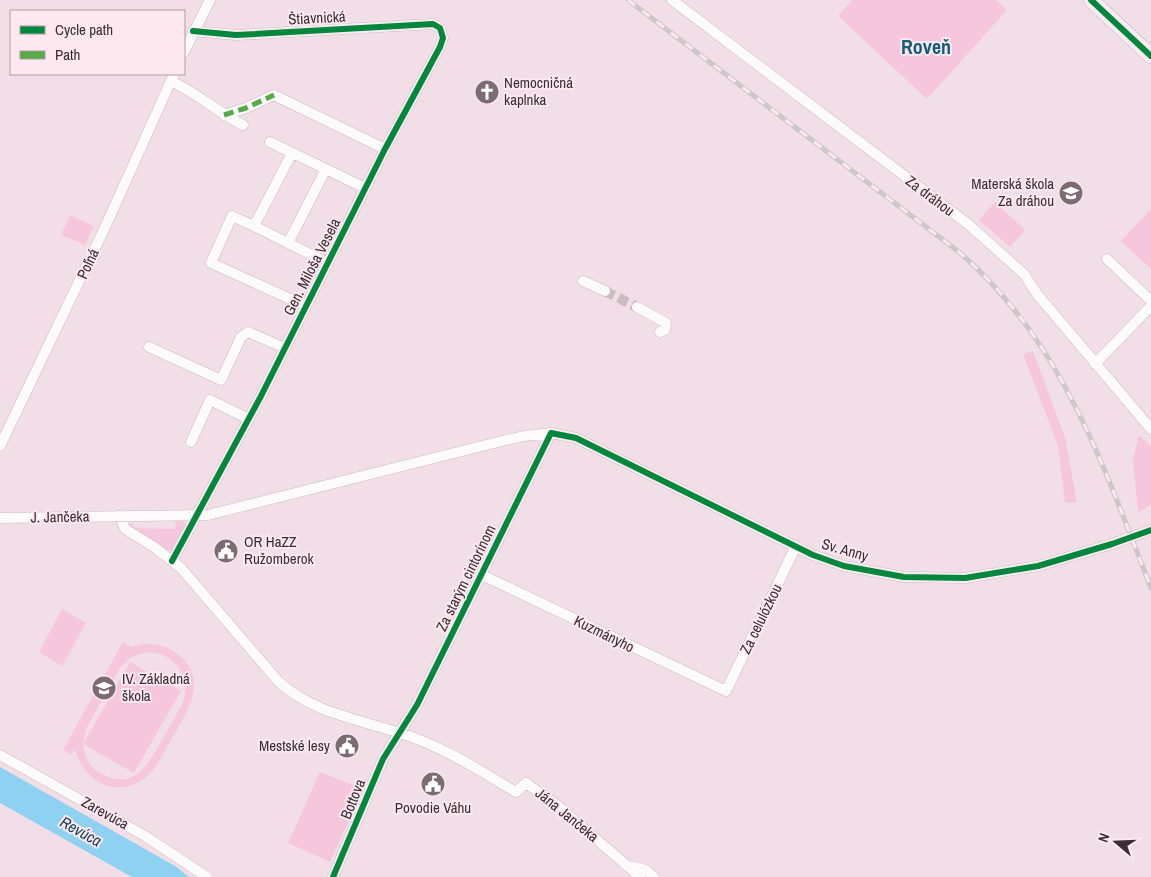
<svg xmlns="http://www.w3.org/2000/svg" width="1151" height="877" viewBox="0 0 1151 877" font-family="'Archivo Narrow',sans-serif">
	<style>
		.green { fill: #f6c7dc; fill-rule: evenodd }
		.water { fill: #8fd1f1 }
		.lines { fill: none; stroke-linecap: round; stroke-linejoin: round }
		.street-tunnel { stroke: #cdbbc2; stroke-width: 10; stroke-dasharray: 10 5; stroke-linecap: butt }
		.street-casing { stroke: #cabbc1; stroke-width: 11 }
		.primary-casing { stroke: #c8b3bc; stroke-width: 16 }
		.street { stroke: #fdfafb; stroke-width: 10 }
		.primary { stroke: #f7edf2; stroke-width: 15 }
		.rail-casing { stroke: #cdc7c9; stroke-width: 5 }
		.rail { stroke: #fde8f0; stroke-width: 3; stroke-dasharray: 9; stroke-linecap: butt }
		.quiet { stroke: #55ab45; stroke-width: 5; stroke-dasharray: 10 5; stroke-linecap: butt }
		.cycleway-casing { stroke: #fde8f0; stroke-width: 9 }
		.cycleway { stroke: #00873e; stroke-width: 6 }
		.labels { text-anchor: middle; stroke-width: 4; stroke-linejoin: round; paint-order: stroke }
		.street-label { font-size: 15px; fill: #3b2d33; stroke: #fde8f0 }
		.poi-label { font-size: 15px; fill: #3b2d33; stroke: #fde8f0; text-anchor: start }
		.water-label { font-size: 16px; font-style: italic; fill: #113f50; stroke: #fde8f0 }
		.district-label { font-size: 20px; font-weight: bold; fill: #145d78; stroke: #fde8f0 }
	</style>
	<rect width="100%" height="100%" fill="#f2dee6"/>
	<path class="green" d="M 852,0 L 996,0 L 1007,10 L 927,99 L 838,16 Z
		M 995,202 L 1025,230 L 1010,247 L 979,220 Z
		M 1151,209 L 1151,269 L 1121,241 Z
		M 70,215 L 94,226 L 85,245 L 61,235 Z
		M 1033,351 L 1065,438 L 1077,502 L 1065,503 L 1058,446 L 1023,354 Z
		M 1139,435 L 1151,447 L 1151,504 L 1138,513 L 1133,459 Z
		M 176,521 L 184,521 L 185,527 L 173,549 L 168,551 L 131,529 L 129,525 L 132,522 L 134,528 L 175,529 Z
		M 62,609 L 86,623 L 62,666 L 39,652 Z
		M 123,642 L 132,647 C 147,642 163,643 176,653 C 211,678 187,713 171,740 C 163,753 157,769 145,778 C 116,800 83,781 75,749 L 71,755 L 63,750 ZM 149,652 C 176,654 191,677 183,703 C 176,715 169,728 162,740 C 150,762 134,791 104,775 C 91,769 84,758 83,744 L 134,773 L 181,691 L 130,662 L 83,744 L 86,729 L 120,668 L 130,658 L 136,655 Z
		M 320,772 L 363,789 L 330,862 L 288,843 Z"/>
	<path class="water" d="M 0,767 L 175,866 L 189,877 L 132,877 L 0,803 Z"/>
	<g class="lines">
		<path class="street-tunnel" d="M 605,291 L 637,307"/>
		<defs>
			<path id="street" d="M 672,0 L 968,224 L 1024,274 L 1037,294 L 1151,429
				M 184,52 L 210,0
				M 171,81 C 196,93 218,112 243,125
				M 224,115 L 246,108 L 274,95 L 385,149
				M 270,142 L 365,188
				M 292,153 L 254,226 L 328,263
				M 254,226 L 232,216 L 211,263 L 306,306
				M 288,243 L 326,169
				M 1107,259 L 1151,301
				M 583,281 L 605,291
				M 637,307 L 666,323 L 665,330 L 660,332
				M 149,347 L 221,380 L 241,337 L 248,332 L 285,348
				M 1095,364 L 1151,306
				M 191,442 L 210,400 L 249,419
				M 0,446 L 107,223 L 174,74
				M 120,516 L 125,529 L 154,547 L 181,568 L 278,681 C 312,713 358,719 400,733 C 442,746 479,770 516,792 L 526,783 L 557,805 L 640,877
				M 0,518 L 208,515 L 498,442 L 524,436 L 551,433 L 576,438 L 813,555 L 844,566 L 904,577 L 965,578 L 1038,566 L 1112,544 L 1151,530
				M 172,561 L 261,396 L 385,149 L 440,47 L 443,38 L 440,28 L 433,24 L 236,35 L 193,31
				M 482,575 L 726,691 L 796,546
				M 0,755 L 145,836 L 207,877
				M 628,866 L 646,870 L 654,877
				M 333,877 L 383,759 L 417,705 L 551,433"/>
			<path id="primary" d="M 1091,0 L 1151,56"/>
		</defs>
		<use href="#street" class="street-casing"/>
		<use href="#primary" class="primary-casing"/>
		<use href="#street" class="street"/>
		<use href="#primary" class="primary"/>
		<defs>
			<path id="rail" d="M 628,0 L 959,252 C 1063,342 1103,465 1151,588"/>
		</defs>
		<use href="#rail" class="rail-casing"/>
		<use href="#rail" class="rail"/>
		<path class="quiet" d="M 224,115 L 246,108 L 274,95"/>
		<defs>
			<path id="cycleway" d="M 1091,0 L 1151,56
				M 172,561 L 261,396 L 385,149 L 440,47 L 443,38 L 440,28 L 433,24 L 236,35 L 193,31
				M 333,877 L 383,759 L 417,705 L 551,433 L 576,438 L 813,555 L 844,566 L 904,577 L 965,578 L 1038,566 L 1112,544 L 1151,530"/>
		</defs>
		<use href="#cycleway" class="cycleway-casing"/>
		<use href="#cycleway" class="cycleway"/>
	</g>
	<defs>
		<symbol id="church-disc" viewBox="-11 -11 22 22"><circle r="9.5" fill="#7b6b72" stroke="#fde8f0"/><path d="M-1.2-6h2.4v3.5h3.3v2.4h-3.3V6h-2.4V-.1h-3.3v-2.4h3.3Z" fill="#fff"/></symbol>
		<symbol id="school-disc" viewBox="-11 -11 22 22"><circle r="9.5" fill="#7b6b72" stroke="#fde8f0"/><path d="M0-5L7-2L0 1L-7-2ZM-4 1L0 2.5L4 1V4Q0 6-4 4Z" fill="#fff"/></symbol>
		<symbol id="civic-disc" viewBox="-11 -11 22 22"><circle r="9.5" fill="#7b6b72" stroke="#fde8f0"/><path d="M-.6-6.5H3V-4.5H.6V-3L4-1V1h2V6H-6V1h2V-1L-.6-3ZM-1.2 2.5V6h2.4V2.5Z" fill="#fff"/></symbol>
	</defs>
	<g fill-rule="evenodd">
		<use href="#church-disc" x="473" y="78" width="28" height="28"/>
		<use href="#school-disc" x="1057" y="179" width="28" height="28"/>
		<use href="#civic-disc" x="212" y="537" width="28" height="28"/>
		<use href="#school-disc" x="90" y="674" width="28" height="28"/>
		<use href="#civic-disc" x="333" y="732" width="28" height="28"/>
		<use href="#civic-disc" x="419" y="770" width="28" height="28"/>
	</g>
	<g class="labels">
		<g class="street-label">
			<text transform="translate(317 18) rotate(-3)" y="5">Štiavnická</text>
			<text transform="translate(930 196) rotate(37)" y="5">Za dráhou</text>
			<text transform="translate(88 264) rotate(-65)" y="5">Poľná</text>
			<text transform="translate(312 267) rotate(-63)" y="5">Gen. Miloša Vesela</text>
			<text transform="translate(60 517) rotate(-1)" y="5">J. Jančeka</text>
			<text transform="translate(845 550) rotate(16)" y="5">Sv. Anny</text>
			<text transform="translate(466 578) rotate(-64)" y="5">Za starým cintorínom</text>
			<text transform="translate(761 619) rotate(-64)" y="5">Za celulózkou</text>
			<text transform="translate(604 634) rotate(26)" y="5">Kuzmányho</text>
			<text transform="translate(353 799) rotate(-68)" y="5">Bottova</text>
			<text transform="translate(105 813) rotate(29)" y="5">Zarevúca</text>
			<text transform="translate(567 815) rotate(39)" y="5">Jána Jančeka</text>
		</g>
		<g class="poi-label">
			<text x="504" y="88">Nemocničná<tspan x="504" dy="17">kaplnka</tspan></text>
			<text x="1054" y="189" text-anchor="end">Materská škola<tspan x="1054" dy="17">Za dráhou</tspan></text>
			<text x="244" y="547">OR HaZZ<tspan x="244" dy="17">Ružomberok</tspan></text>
			<text x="122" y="684">IV. Základná<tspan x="122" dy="17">škola</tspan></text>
			<text x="330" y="751" text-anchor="end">Mestské lesy</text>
			<text x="433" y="813" text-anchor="middle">Povodie Váhu</text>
		</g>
		<g class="water-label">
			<text transform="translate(81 831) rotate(29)" y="6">Revúca</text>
		</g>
		<g class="district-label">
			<text x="926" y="54">Roveň</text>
		</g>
	</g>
	<rect x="10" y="10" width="175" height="65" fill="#fde8f0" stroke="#af9da4"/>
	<rect x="20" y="26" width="25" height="8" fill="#00873e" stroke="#af9da4"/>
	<text x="55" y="35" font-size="15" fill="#3b2d33">Cycle path</text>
	<rect x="20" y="51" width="25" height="8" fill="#55ab45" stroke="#af9da4"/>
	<text x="55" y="60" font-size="15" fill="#3b2d33">Path</text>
	<g transform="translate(1116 842) rotate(289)" stroke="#fde8f0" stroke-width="4" paint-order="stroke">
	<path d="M0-4L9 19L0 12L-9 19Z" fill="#3b2d33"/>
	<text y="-8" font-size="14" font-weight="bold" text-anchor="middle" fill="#3b2d33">N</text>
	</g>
</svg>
